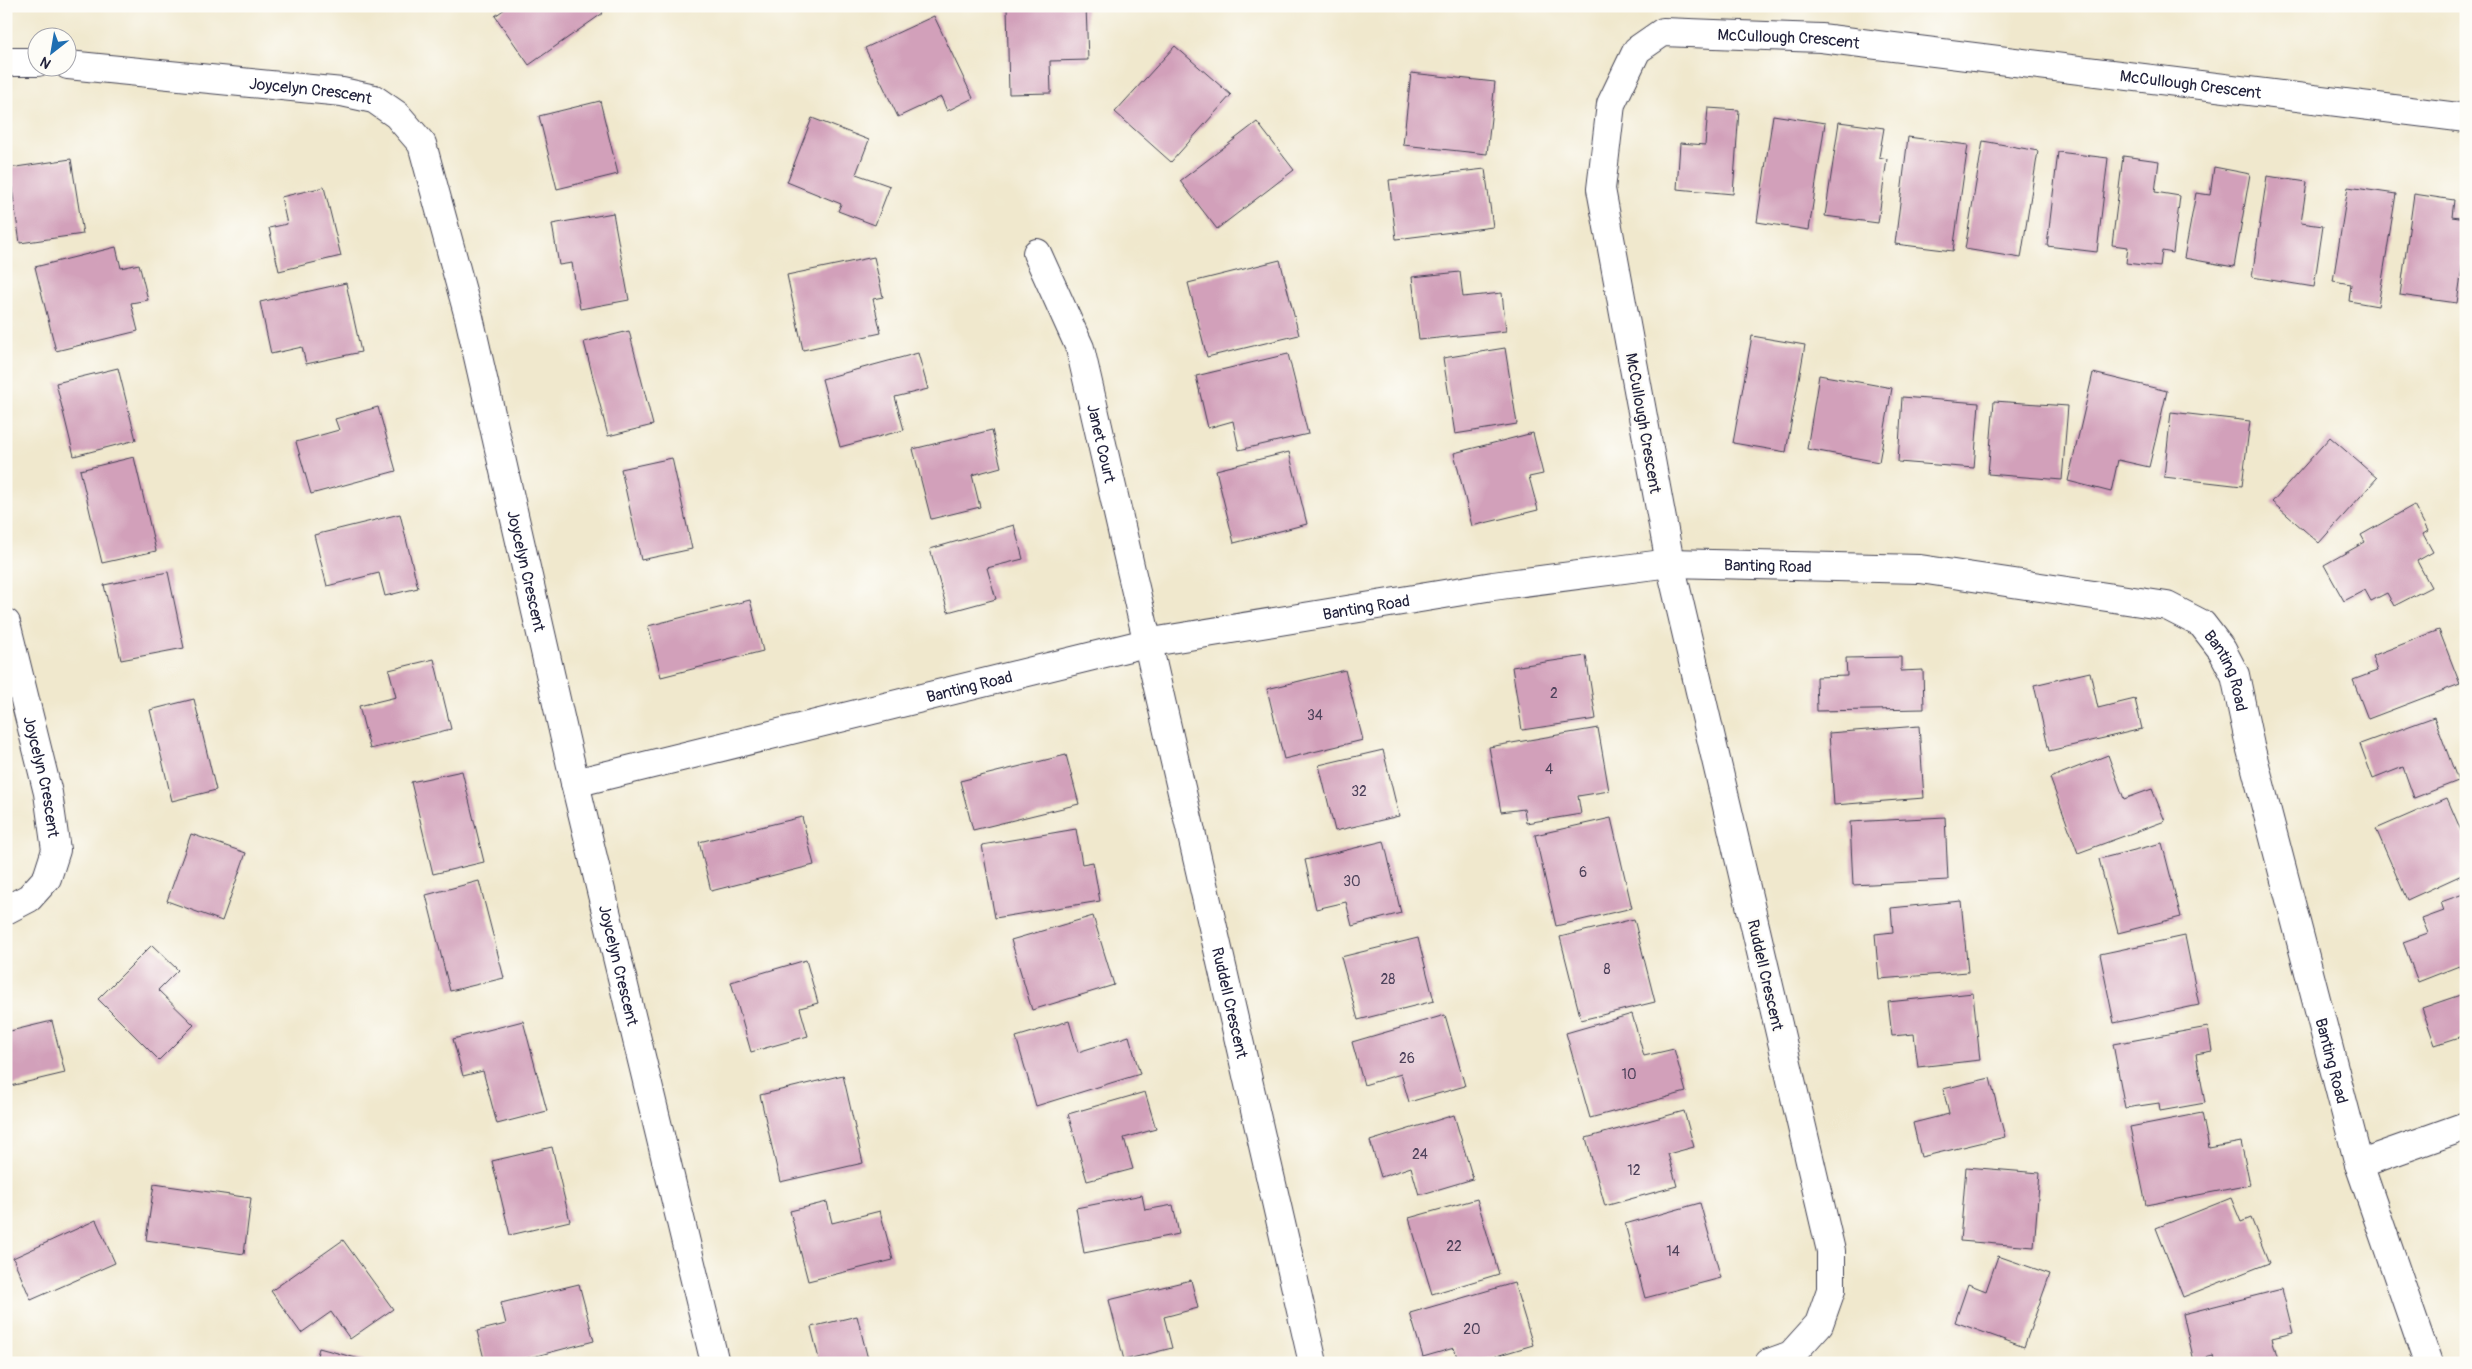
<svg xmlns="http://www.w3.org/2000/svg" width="2472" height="1369" viewBox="0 0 2472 1369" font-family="Pangolin,sans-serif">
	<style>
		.building { fill: #d2a0ba }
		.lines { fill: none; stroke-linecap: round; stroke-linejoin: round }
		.street-casing { stroke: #414051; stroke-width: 30 }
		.street { stroke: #fff; stroke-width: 28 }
		.labels { text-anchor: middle; stroke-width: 4.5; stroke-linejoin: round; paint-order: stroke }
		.number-label { font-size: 14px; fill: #4e425b }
		.street-label { font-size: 16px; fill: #22223b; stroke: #fdfcf7 }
	</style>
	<rect width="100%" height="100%" fill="#fdfcf7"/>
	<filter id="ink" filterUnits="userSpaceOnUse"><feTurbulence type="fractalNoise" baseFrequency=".02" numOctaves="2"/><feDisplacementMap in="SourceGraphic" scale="10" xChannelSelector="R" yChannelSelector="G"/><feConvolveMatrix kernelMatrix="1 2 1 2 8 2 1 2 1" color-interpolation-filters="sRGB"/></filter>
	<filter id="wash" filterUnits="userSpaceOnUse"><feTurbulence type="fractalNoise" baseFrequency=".0096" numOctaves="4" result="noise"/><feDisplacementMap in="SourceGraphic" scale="20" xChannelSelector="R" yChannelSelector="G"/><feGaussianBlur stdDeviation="1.12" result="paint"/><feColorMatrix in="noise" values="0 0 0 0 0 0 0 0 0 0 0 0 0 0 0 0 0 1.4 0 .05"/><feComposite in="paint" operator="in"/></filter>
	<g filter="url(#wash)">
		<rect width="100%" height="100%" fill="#f0e8cd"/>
		<g id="blocks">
			<path class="building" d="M 509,6 L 598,6 L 603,13 L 529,65 L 495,16 Z
				M 1007,6 L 1086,6 L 1088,60 L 1050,61 L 1051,93 L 1009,94 Z
				M 934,16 L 973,98 L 947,111 L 941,97 L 898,117 L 865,48 Z
				M 1175,46 L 1231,95 L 1171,162 L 1115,112 Z
				M 1411,73 L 1495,82 L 1487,154 L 1403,145 Z
				M 600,101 L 618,174 L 557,189 L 539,116 Z
				M 1708,108 L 1739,110 L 1733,194 L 1677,189 L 1680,143 L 1705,145 Z
				M 1773,115 L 1825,123 L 1809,230 L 1757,222 Z
				M 812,118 L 869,140 L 856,174 L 890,186 L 875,225 L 838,211 L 841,204 L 787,182 Z
				M 1257,122 L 1294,170 L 1217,229 L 1180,181 Z
				M 1839,122 L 1884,128 L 1879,157 L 1887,159 L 1878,223 L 1825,216 Z
				M 1908,137 L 1968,145 L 1953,251 L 1895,244 Z
				M 1983,141 L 2038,151 L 2021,258 L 1965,249 Z
				M 2058,152 L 2108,158 L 2097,252 L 2047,246 Z
				M 2123,156 L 2159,161 L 2155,192 L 2180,196 L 2173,253 L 2162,251 L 2160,267 L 2126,263 L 2128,247 L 2112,245 Z
				M 71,159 L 83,234 L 20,243 L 9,168 Z
				M 2214,167 L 2250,174 L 2234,267 L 2184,258 L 2196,193 L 2210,195 Z
				M 1485,169 L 1493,227 L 1396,239 L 1389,180 Z
				M 2267,176 L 2307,182 L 2301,223 L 2323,226 L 2314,287 L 2252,277 Z
				M 324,187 L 341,256 L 279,271 L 269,228 L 287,224 L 281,197 Z
				M 2348,187 L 2396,194 L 2378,306 L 2349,301 L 2351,284 L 2333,281 Z
				M 2414,194 L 2454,200 L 2452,217 L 2466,219 L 2466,240 L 2457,303 L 2400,295 Z
				M 613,213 L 629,300 L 580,309 L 572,263 L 559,265 L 552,224 Z
				M 116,247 L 121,268 L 139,264 L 148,300 L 131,303 L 138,331 L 56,351 L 35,267 Z
				M 874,257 L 883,297 L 873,299 L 881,333 L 803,350 L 787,275 Z
				M 1280,260 L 1299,335 L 1207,357 L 1188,283 Z
				M 1460,272 L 1463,297 L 1502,293 L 1506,331 L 1419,340 L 1412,277 Z
				M 346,283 L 361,352 L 306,364 L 302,347 L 271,354 L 260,302 Z
				M 629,331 L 653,425 L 608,436 L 584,342 Z
				M 1752,336 L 1805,345 L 1786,452 L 1733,443 Z
				M 1505,348 L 1517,424 L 1455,434 L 1443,358 Z
				M 918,353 L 928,389 L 895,397 L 904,430 L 840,447 L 822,379 Z
				M 1288,354 L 1308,434 L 1239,450 L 1233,421 L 1208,428 L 1196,376 Z
				M 118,368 L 136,440 L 74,456 L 56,383 Z
				M 2093,373 L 2167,391 L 2149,467 L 2118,460 L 2111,492 L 2068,481 Z
				M 1819,375 L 1892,388 L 1879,462 L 1807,449 Z
				M 1902,397 L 1979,403 L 1974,468 L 1898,462 Z
				M 1994,401 L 2068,406 L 2062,480 L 1988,474 Z
				M 378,407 L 396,471 L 311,494 L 296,442 L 339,430 L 335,419 Z
				M 2171,412 L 2250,421 L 2242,486 L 2164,477 Z
				M 992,430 L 1001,467 L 972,475 L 980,507 L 931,519 L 913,449 Z
				M 1533,433 L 1543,474 L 1529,477 L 1538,510 L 1472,526 L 1454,453 Z
				M 2330,437 L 2377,478 L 2319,543 L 2272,502 Z
				M 1289,452 L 1307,524 L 1234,543 L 1216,470 Z
				M 134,457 L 156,551 L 102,563 L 80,470 Z
				M 672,458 L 692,549 L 641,560 L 621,469 Z
				M 2414,505 L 2428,531 L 2423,534 L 2433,552 L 2417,561 L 2431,587 L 2394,606 L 2387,593 L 2371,601 L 2365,590 L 2344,601 L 2324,565 L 2365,542 L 2361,535 Z
				M 400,514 L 418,588 L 385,596 L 379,573 L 327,586 L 314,535 Z
				M 1014,525 L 1023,559 L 987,568 L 996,599 L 948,612 L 930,549 Z
				M 168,572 L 184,648 L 121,660 L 104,585 Z
				M 750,600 L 763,651 L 661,677 L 648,626 Z
				M 2439,630 L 2460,684 L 2368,719 L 2353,680 L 2377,671 L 2372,656 Z
				M 1586,656 L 1596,719 L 1522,730 L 1512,667 Z
				M 1901,657 L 1901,671 L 1923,670 L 1924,709 L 1817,711 L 1816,677 L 1847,676 L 1846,658 Z
				M 434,659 L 451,729 L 370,749 L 359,706 L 396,697 L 389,670 Z
				M 1345,670 L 1363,740 L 1284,759 L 1267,689 Z
				M 2090,672 L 2098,708 L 2135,699 L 2142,729 L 2049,751 L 2034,685 Z
				M 194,699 L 216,790 L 172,801 L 150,710 Z
				M 2434,717 L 2458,781 L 2414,798 L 2403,767 L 2373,779 L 2360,744 Z
				M 1919,726 L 1924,798 L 1834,805 L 1829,733 Z
				M 1598,728 L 1609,791 L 1578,796 L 1581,814 L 1526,823 L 1524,809 L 1501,812 L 1489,747 Z
				M 1383,750 L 1399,816 L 1335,831 L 1319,765 Z
				M 1066,755 L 1079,804 L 973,830 L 960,781 Z
				M 2108,755 L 2124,799 L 2152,789 L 2165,821 L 2078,853 L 2050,778 Z
				M 462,771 L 484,862 L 433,874 L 411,782 Z
				M 2447,798 L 2466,842 L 2466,873 L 2407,900 L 2376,829 Z
				M 802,817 L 814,865 L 711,891 L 699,842 Z
				M 1945,817 L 1948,880 L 1853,885 L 1850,822 Z
				M 1611,818 L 1632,908 L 1556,926 L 1535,835 Z
				M 1076,829 L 1082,864 L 1093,862 L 1100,901 L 995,918 L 982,845 Z
				M 191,834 L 246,853 L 222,921 L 167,901 Z
				M 1384,841 L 1401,913 L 1352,926 L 1346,902 L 1316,909 L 1305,860 Z
				M 2162,843 L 2181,917 L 2118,933 L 2099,859 Z
				M 479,881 L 504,978 L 450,991 L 426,895 Z
				M 2466,893 L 2466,974 L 2463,975 L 2459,966 L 2418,982 L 2403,942 L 2428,933 L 2422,919 L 2444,911 L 2441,902 Z
				M 1961,901 L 1968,972 L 1879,979 L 1875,934 L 1893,932 L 1891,908 Z
				M 1093,916 L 1114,985 L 1032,1010 L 1011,940 Z
				M 1634,919 L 1655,1002 L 1581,1020 L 1560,937 Z
				M 2185,936 L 2199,1005 L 2114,1023 L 2100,954 Z
				M 1418,938 L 1434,1001 L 1358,1020 L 1341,957 Z
				M 152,945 L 178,970 L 158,990 L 194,1025 L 159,1060 L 98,999 Z
				M 806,960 L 818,1003 L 800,1008 L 808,1036 L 751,1052 L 731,982 Z
				M 1973,993 L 1980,1060 L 1918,1067 L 1914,1034 L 1892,1036 L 1888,1002 Z
				M 2466,993 L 2466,1035 L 2435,1045 L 2422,1008 Z
				M 1632,1014 L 1644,1056 L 1674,1049 L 1686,1092 L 1590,1118 L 1566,1033 Z
				M 1445,1015 L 1465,1086 L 1409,1102 L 1401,1074 L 1364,1085 L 1352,1042 Z
				M 52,1021 L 65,1073 L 6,1087 L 6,1032 Z
				M 523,1021 L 547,1111 L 497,1124 L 483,1071 L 463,1076 L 453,1039 Z
				M 1069,1021 L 1078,1052 L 1129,1036 L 1140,1074 L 1036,1106 L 1016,1037 Z
				M 2208,1027 L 2212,1051 L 2196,1054 L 2205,1103 L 2160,1111 L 2159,1103 L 2125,1108 L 2113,1044 Z
				M 843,1075 L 863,1163 L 780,1182 L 760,1095 Z
				M 1990,1078 L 2005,1137 L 1921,1157 L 1913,1123 L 1949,1114 L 1943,1089 Z
				M 1145,1092 L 1156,1129 L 1124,1138 L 1133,1169 L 1087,1181 L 1068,1114 Z
				M 1684,1111 L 1694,1147 L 1668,1154 L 1677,1186 L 1605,1206 L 1586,1138 Z
				M 2202,1113 L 2209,1148 L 2241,1142 L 2250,1185 L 2146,1205 L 2130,1127 Z
				M 1454,1115 L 1473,1179 L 1419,1195 L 1411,1167 L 1381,1177 L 1370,1141 Z
				M 552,1147 L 570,1221 L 510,1235 L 492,1161 Z
				M 1966,1167 L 2040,1173 L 2034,1247 L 1960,1241 Z
				M 154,1184 L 251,1198 L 244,1254 L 146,1240 Z
				M 1142,1195 L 1145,1210 L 1173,1205 L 1179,1234 L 1084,1253 L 1076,1208 Z
				M 2231,1198 L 2241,1222 L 2251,1218 L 2269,1263 L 2183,1297 L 2156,1228 Z
				M 1477,1199 L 1499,1274 L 1432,1294 L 1409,1218 Z
				M 827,1202 L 832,1223 L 880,1211 L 893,1260 L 808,1281 L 790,1211 Z
				M 1700,1203 L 1721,1278 L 1645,1298 L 1625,1224 Z
				M 96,1220 L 115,1263 L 31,1300 L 13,1258 Z
				M 343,1240 L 393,1309 L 350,1339 L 331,1312 L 301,1333 L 271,1291 Z
				M 1998,1256 L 2050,1274 L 2024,1347 L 1955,1322 L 1968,1284 L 1986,1291 Z
				M 1191,1280 L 1198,1308 L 1164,1317 L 1172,1348 L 1124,1360 L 1109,1300 Z
				M 1514,1283 L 1533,1345 L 1473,1363 L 1459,1363 L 1454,1348 L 1423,1357 L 1410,1313 Z
				M 579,1284 L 594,1341 L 509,1363 L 485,1363 L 477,1331 L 506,1324 L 501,1303 Z
				M 2282,1289 L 2293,1333 L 2272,1338 L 2278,1359 L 2262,1363 L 2215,1363 L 2213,1356 L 2194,1361 L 2183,1314 Z
				M 857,1316 L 869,1363 L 820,1363 L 811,1327 Z
				M 319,1348 L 371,1362 L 371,1363 L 315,1363 Z"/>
		</g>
	</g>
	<g filter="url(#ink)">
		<use href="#blocks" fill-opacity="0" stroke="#414051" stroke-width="1"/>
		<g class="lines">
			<defs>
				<g id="street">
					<path d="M 6,62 L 38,62"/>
					<path id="s1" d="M 68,65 L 342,92 L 374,99 L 397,115 L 422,144 L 469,317 L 575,783 L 715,1363"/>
					<path id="s2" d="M 1037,253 L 1080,348 L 1313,1363"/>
					<path id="s3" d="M 6,623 L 48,793 L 56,850 L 47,878 L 29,898 L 6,910"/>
					<path id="s4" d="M 575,783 L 1146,643 L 1493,586 L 1670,563 L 1920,569 L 2167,606 L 2202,624 L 2222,650 L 2235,675 L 2250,746 L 2359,1164 L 2428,1363"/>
					<path d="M 2359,1164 L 2466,1126"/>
					<path id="s5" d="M 1769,1363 L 1791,1355 L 1819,1324 L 1831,1290 L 1831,1251 L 1670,563 L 1601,189 L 1611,104 L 1637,50 L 1663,32 L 1821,38 L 2466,118"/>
				</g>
			</defs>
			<use href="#street" class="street-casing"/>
			<use href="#street" class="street"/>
		</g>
	</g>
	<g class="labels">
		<g class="number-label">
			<text x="1554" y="698">2</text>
			<text x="1315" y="720">34</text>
			<text x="1549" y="774">4</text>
			<text x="1359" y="796">32</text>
			<text x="1583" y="877">6</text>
			<text x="1352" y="886">30</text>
			<text x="1607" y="974">8</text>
			<text x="1388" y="984">28</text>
			<text x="1407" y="1063">26</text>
			<text x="1629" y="1079">10</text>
			<text x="1420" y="1159">24</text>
			<text x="1634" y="1175">12</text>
			<text x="1454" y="1251">22</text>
			<text x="1673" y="1256">14</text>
			<text x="1472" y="1334">20</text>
		</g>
		<g class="street-label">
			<text dy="6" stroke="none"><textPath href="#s5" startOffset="1530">McCullough Crescent</textPath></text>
			<text dy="6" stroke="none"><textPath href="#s5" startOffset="1935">McCullough Crescent</textPath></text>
			<text dy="6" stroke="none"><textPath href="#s1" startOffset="244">Joycelyn Crescent</textPath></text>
			<text transform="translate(1644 423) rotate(80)" y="6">McCullough Crescent</text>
			<text dy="6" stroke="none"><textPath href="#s2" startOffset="202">Janet Court</textPath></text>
			<text dy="6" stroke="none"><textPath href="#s4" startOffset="1216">Banting Road</textPath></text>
			<text dy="6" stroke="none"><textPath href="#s1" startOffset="814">Joycelyn Crescent</textPath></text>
			<text dy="6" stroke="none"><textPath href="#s4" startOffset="811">Banting Road</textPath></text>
			<text dy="6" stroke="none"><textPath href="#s4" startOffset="1711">Banting Road</textPath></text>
			<text dy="6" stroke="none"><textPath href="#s4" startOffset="406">Banting Road</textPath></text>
			<text dy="6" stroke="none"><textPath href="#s3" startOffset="158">Joycelyn Crescent</textPath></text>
			<text dy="6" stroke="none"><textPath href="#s1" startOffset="1219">Joycelyn Crescent</textPath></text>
			<text transform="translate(1766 975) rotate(77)" y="6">Ruddell Crescent</text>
			<text dy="6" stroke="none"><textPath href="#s2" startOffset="776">Ruddell Crescent</textPath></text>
			<text dy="6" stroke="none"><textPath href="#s4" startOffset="2116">Banting Road</textPath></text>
		</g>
	</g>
	<rect width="2472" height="1369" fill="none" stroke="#fdfcf7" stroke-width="25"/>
	<g transform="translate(52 52) rotate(211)"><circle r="24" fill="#fdfcf7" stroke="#a5a5ac"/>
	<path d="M0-4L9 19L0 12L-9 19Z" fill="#1f6fb2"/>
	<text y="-8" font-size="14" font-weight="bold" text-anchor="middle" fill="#22223b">N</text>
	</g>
</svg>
